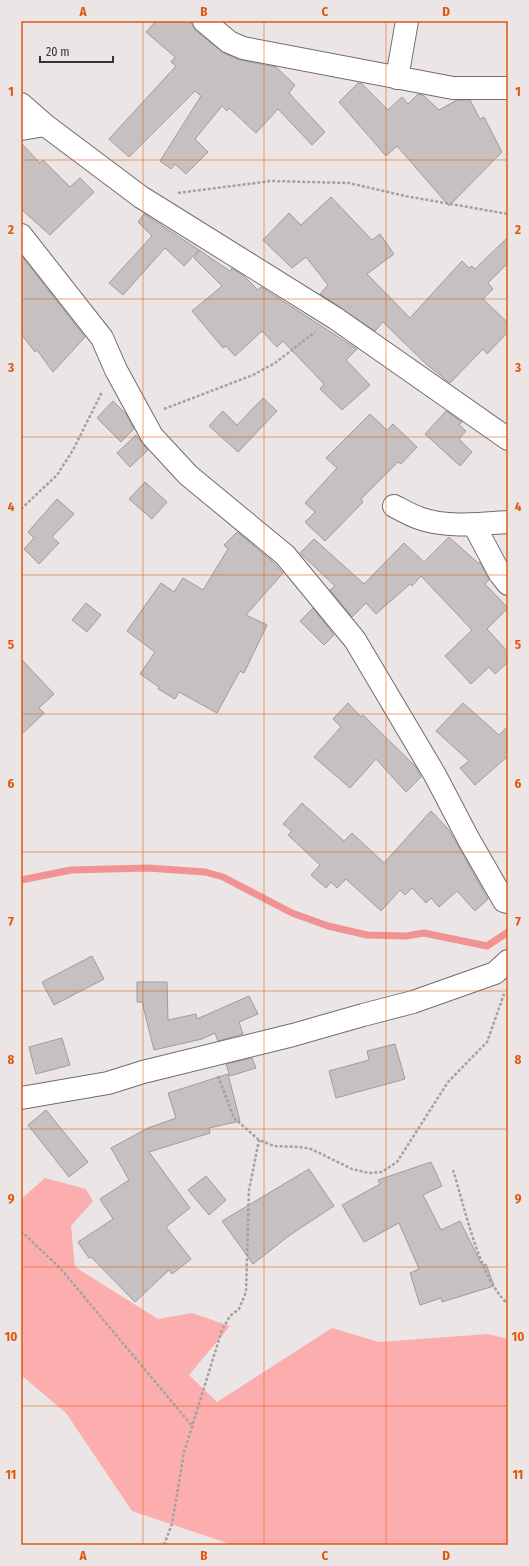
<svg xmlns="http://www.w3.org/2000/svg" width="529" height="1566" viewBox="0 0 529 1566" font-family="'Fira Sans Condensed',sans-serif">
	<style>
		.green { fill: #fcaeae }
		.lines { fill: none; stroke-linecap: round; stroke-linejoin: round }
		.stream { stroke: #f19294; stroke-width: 7 }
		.building { fill: #c6c0c0; stroke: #a19b9b }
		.minor-casing { stroke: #726d6c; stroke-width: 24 }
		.path { stroke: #a5a1a1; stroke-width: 2.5; stroke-dasharray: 3 2; stroke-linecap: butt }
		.minor { stroke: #fff; stroke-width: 22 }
		.grid { fill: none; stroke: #df570e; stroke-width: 1; stroke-opacity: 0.55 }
		.neatline { fill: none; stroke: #df570e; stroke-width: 1.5 }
		.grid-label { font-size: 13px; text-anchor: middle; font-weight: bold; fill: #df570e }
	</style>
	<rect width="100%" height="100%" fill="#ebe5e5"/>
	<path class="green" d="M 45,1178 L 86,1189 L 93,1201 L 71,1226 L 75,1267 L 158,1319 L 192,1313 L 230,1326 L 189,1375 L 217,1402 L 332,1328 L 379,1342 L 488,1334 L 508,1339 L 508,1545 L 233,1545 L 132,1511 L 66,1413 L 21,1375 L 21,1199 Z"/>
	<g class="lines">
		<path class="stream" d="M 21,880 L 71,870 L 148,868 L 205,872 L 223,877 L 292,913 L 328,926 L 367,935 L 406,936 L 424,933 L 487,946 L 508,932"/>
	</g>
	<path class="building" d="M 156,21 L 190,21 L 196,31 L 224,53 L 240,60 L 276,67 L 295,85 L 289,93 L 325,132 L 312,145 L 278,109 L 256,133 L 229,108 L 227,111 L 222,106 L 195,139 L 208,152 L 186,174 L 175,164 L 171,169 L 160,161 L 201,96 L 195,91 L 129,157 L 109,139 L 176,66 L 171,62 L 175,57 L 146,32 Z
		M 358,83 L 361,83 L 388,110 L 402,97 L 408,104 L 418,94 L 423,95 L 439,110 L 457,100 L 470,100 L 480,119 L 484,117 L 502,152 L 449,206 L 397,146 L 386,156 L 339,102 Z
		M 21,143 L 40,163 L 43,160 L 70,187 L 80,178 L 94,192 L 50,235 L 21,209 Z
		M 331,197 L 372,240 L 380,234 L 394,254 L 367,274 L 410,318 L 462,261 L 469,268 L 472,266 L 475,269 L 508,237 L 508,263 L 488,283 L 493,289 L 483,299 L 508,323 L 508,332 L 487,354 L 483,349 L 450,383 L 426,364 L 383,322 L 375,331 L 320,294 L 328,285 L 306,257 L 292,268 L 263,240 L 289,213 L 301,225 Z
		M 144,214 L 199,250 L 184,266 L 165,248 L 123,295 L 109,283 L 152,236 L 138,222 Z
		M 199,250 L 230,271 L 232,268 L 244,276 L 258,290 L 261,287 L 357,349 L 346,360 L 370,385 L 342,410 L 320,389 L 324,384 L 283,341 L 277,347 L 262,331 L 235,356 L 226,346 L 223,348 L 192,311 L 222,286 L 194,258 Z
		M 21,255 L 85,337 L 53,372 L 37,350 L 35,352 L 21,334 Z
		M 263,398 L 277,411 L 238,452 L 209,426 L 223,411 L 237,425 Z
		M 113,401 L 126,414 L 134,429 L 121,442 L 97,418 Z
		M 446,411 L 462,422 L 459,425 L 466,431 L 459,439 L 472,452 L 460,466 L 425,434 Z
		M 370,414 L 387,430 L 393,424 L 417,447 L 401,464 L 398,462 L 361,499 L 363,502 L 325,541 L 305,522 L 315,512 L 305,503 L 337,468 L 326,458 Z
		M 136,435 L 148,450 L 130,467 L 117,453 Z
		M 145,482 L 167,502 L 152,519 L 129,499 Z
		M 57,499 L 74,514 L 52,537 L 59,543 L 39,564 L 24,549 L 34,538 L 28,532 Z
		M 237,532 L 272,561 L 283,573 L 246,615 L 267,625 L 244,673 L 240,671 L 217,713 L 179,692 L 175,699 L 158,689 L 159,687 L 140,674 L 155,652 L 127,631 L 161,583 L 174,592 L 183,578 L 203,590 L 228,549 L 224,545 Z
		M 449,537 L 478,563 L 480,562 L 489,580 L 485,584 L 508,608 L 487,629 L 508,652 L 508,662 L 495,674 L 489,667 L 471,684 L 445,656 L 472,630 L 421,576 L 412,586 L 410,584 L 376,614 L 366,603 L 352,617 L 330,590 L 335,586 L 300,553 L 314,539 L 364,584 L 404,543 L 424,562 Z
		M 86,603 L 101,615 L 87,632 L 72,620 Z
		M 313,608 L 334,635 L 324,645 L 300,621 Z
		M 21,659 L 54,694 L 39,708 L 44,713 L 21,735 Z
		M 348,703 L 361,717 L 363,715 L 416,767 L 421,777 L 406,792 L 376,759 L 350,788 L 314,757 L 341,727 L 333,719 Z
		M 463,703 L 499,735 L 508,726 L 508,756 L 475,785 L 460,768 L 469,761 L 436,731 Z
		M 302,803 L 344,841 L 352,833 L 384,863 L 431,811 L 449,830 L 488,899 L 475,911 L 457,891 L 439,907 L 431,898 L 426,903 L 412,888 L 405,895 L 400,890 L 381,911 L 346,879 L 337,888 L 331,882 L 326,888 L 311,875 L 320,865 L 288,835 L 292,831 L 283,824 Z
		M 92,956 L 104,979 L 54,1005 L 42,982 Z
		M 137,982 L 167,982 L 168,1020 L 196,1014 L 197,1019 L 249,996 L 258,1014 L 239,1022 L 243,1034 L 218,1041 L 215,1033 L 202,1039 L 154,1050 L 142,1002 L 137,1002 Z
		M 62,1038 L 70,1065 L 36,1074 L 29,1047 Z
		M 395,1044 L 405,1079 L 336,1098 L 329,1071 L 369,1060 L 367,1051 Z
		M 252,1058 L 256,1068 L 230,1076 L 226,1064 Z
		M 228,1074 L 240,1121 L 209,1128 L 210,1133 L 149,1152 L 190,1208 L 166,1227 L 191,1259 L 172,1274 L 169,1270 L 135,1302 L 91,1257 L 89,1258 L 78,1242 L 113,1219 L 100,1199 L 129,1180 L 111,1148 L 148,1128 L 176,1118 L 168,1093 Z
		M 46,1110 L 88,1162 L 69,1177 L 28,1125 Z
		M 431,1162 L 442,1186 L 423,1195 L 441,1230 L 460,1221 L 482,1265 L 486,1264 L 494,1286 L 442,1302 L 441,1298 L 420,1305 L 410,1273 L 419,1269 L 399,1223 L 364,1242 L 342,1205 L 380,1184 L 378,1180 Z
		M 309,1169 L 334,1206 L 290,1235 L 253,1264 L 222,1221 Z
		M 206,1176 L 226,1200 L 209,1215 L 188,1190 Z"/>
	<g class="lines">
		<defs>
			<path id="minor" d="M 204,21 L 229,42 L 243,48 L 453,88 L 508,88
				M 397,78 L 407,21
				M 21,104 L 45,125 L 141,197 L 335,318 L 508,439
				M 21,129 L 45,125
				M 21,235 L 102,338 L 116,370 L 152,436 L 188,475 L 285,555 L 355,640 L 435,775 L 469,840 L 504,901 L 508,902
				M 394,506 C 402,510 410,515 419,518 C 445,528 481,524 508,522
				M 474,525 L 500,574 L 508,584
				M 21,1098 L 108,1083 L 143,1072 L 293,1035 L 363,1015 L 413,1002 L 495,973 L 508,961"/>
		</defs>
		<use href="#minor" class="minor-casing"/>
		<path class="path" d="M 178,193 L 271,181 L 349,183 L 405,196 L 508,214
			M 164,409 L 253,375 L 275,363 L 315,332
			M 21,509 L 57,475 L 73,450 L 102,392
			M 218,1076 L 234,1118 L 259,1140 L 274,1146 L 300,1147 L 311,1149 L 352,1169 L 369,1173 L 382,1172 L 397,1162 L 448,1082 L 487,1042 L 504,994
			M 453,1170 C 465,1208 479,1278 508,1304
			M 21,1231 L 60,1268 L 193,1427
			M 164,1545 L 172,1524 L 184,1452 L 222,1330 L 230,1316 L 239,1309 L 246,1292 L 249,1190 L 259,1140"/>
		<use href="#minor" class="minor"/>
	</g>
	<path class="grid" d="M 143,21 L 143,1545M 264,21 L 264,1545M 386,21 L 386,1545M 21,160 L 508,160M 21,299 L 508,299M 21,437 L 508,437M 21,575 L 508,575M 21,714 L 508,714M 21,852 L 508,852M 21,991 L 508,991M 21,1129 L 508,1129M 21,1267 L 508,1267M 21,1406 L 508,1406"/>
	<rect width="529" height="1566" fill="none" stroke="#ebe5e5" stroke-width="44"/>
	<path d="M40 56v6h73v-6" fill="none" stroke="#353333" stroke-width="2"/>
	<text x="46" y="56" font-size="12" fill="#353333" stroke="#ebe5e5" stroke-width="3" paint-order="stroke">20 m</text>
	<rect x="22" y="22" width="485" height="1522" class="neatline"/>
	<g class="grid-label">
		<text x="83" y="16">A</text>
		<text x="204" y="16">B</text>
		<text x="325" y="16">C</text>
		<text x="446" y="16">D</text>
		<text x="11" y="96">1</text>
		<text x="518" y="96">1</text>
		<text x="11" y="234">2</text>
		<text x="518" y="234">2</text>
		<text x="11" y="372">3</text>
		<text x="518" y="372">3</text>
		<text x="11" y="511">4</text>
		<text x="518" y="511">4</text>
		<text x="11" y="649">5</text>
		<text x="518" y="649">5</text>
		<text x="11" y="788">6</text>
		<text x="518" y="788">6</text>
		<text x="11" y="926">7</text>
		<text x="518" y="926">7</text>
		<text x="11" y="1064">8</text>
		<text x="518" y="1064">8</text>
		<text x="11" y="1203">9</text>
		<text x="518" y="1203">9</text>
		<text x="11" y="1341">10</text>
		<text x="518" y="1341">10</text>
		<text x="11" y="1479">11</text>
		<text x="518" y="1479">11</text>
		<text x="83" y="1560">A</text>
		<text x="204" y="1560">B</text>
		<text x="325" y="1560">C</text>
		<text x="446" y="1560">D</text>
	</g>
</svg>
